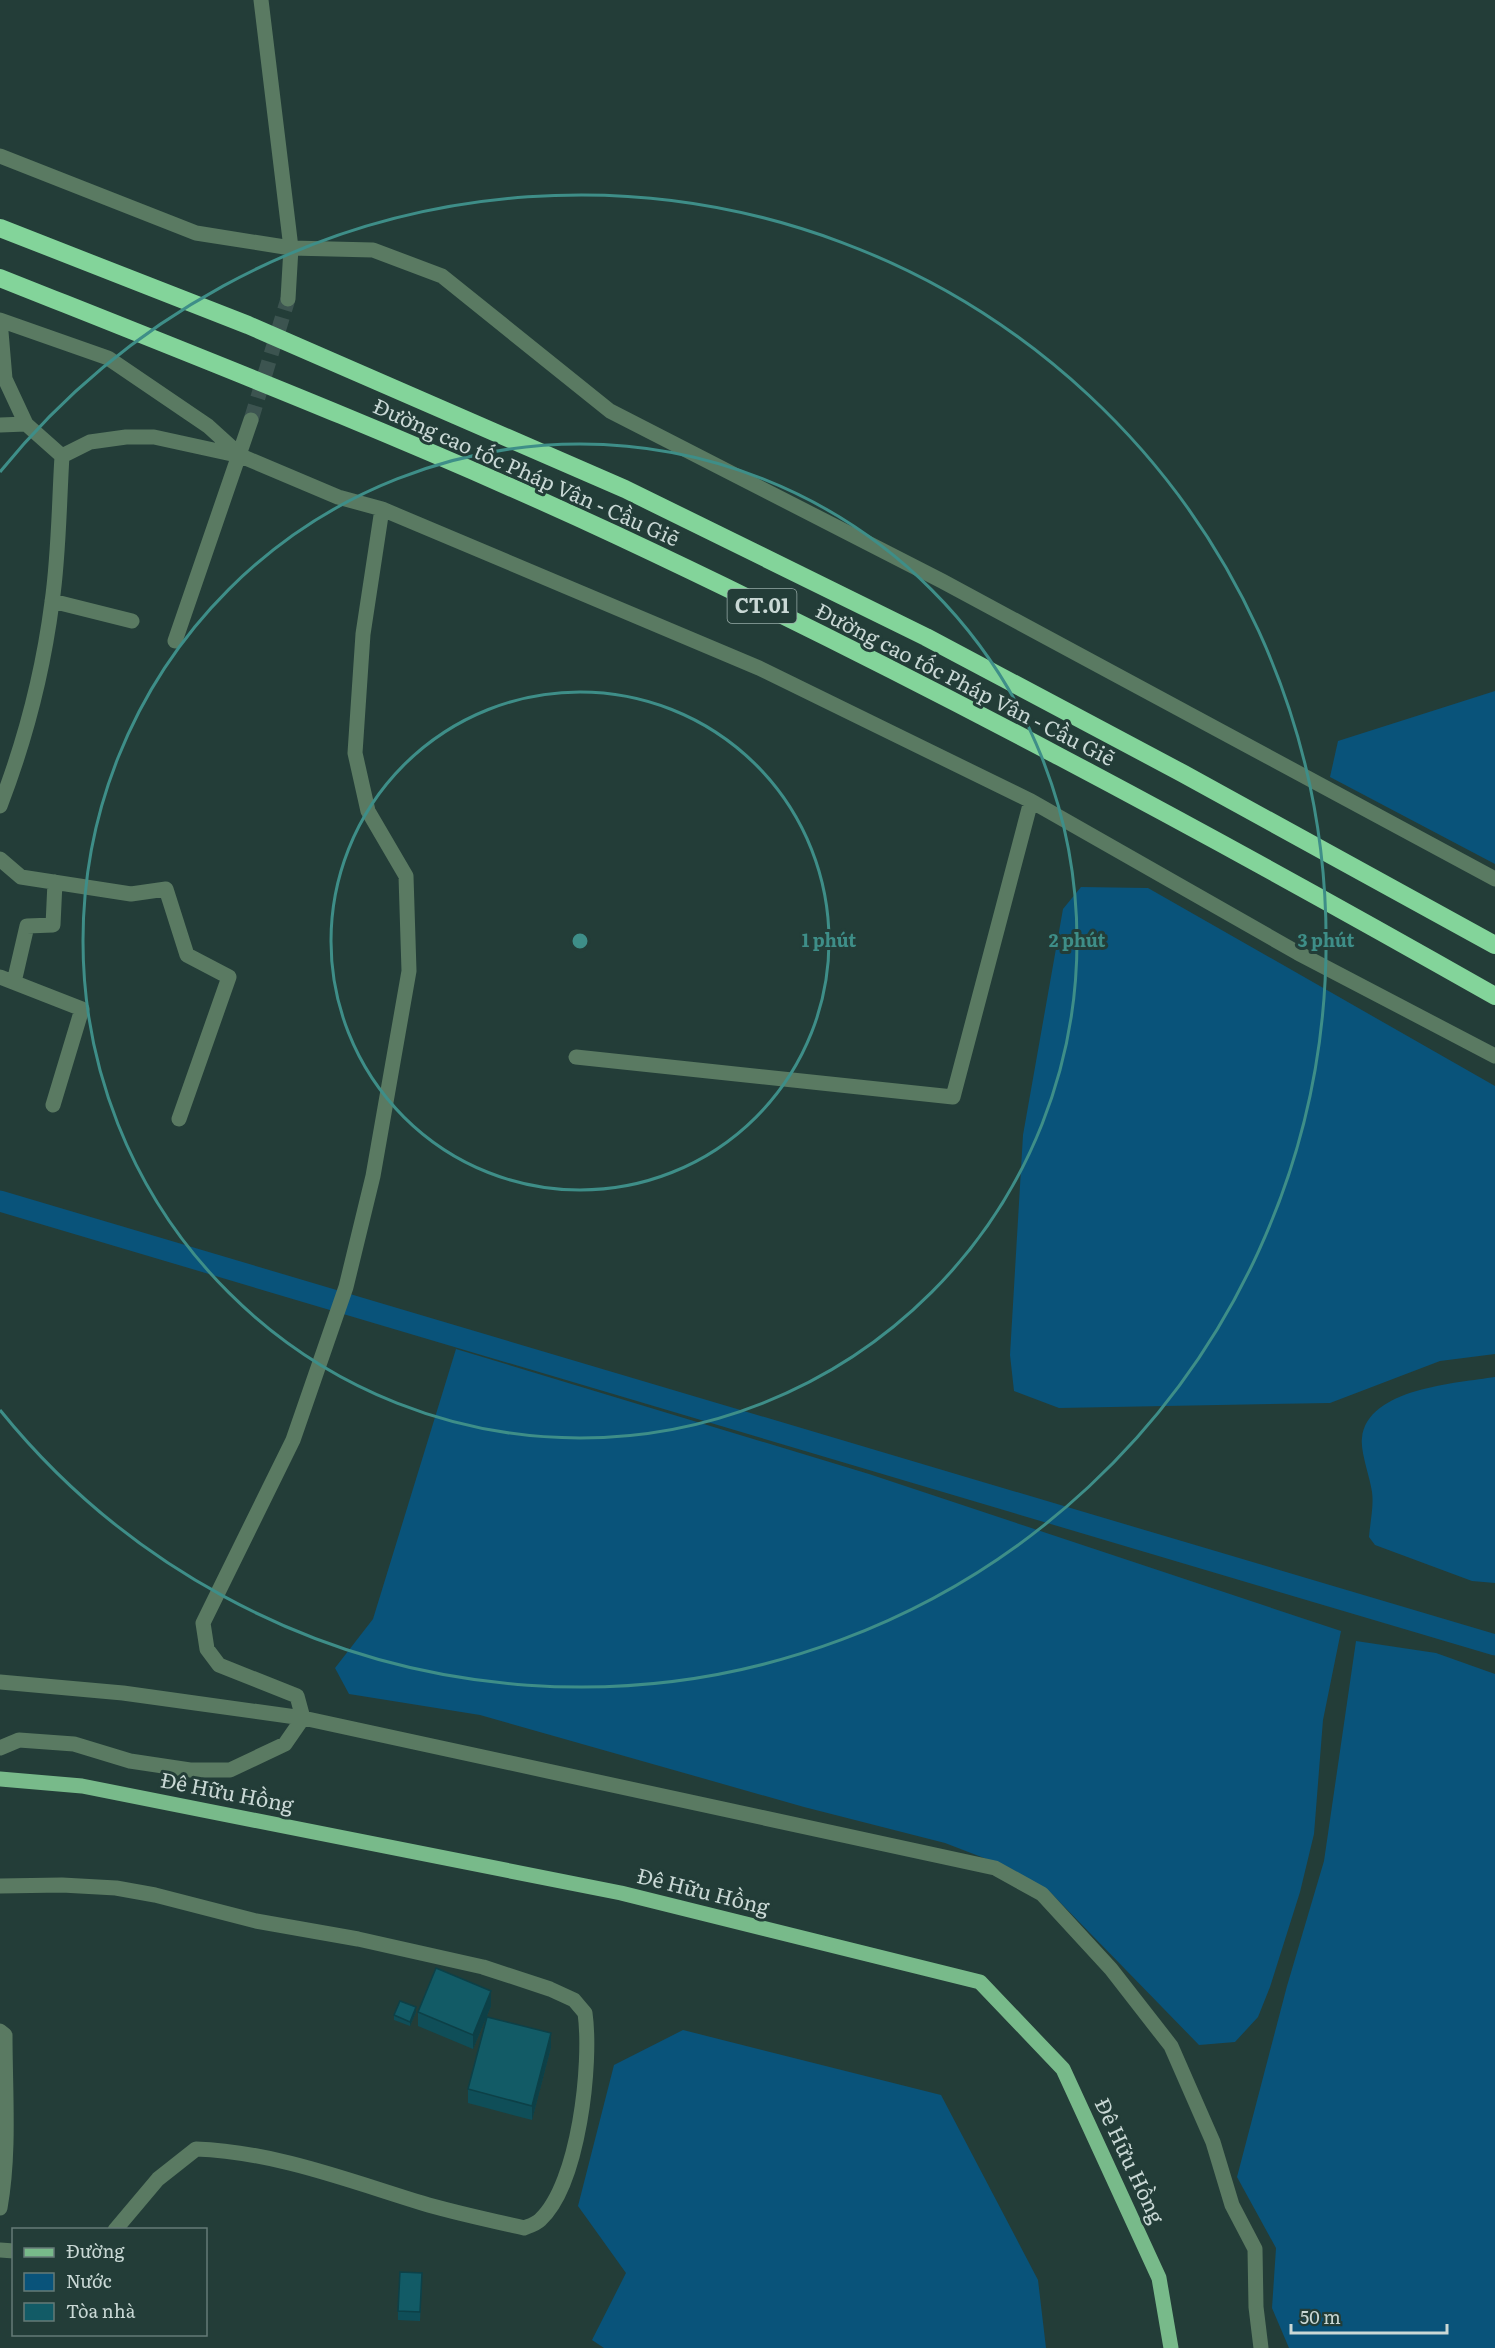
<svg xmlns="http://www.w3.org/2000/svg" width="1495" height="2348" viewBox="0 0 1495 2348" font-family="Literata,serif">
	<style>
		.water { fill: #09537a }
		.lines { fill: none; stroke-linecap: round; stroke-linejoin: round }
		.canal { stroke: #09537a; stroke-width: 21 }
		.minor-tunnel { stroke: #3c5450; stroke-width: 15; stroke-dasharray: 15 8; stroke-linecap: butt }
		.minor { stroke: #5a7a62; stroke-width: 15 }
		.major { stroke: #78ba8a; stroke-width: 15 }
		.highway { stroke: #83d49a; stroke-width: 18 }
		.wall { fill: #0f4e58 }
		.shaded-wall { fill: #0d4047 }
		.building { fill: #125b66; stroke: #0d4047; stroke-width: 1.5 }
		.ring { fill: none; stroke: #3e8e88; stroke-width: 3 }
		.labels { text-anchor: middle; stroke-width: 6; stroke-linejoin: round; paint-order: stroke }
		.shield { fill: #233d38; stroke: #97aaa6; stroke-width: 1.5 }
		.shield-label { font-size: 20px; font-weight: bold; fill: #c9d8d5 }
		.street-label { font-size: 21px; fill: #c9d8d5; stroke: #233d38 }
		.centre { fill: #3e8e88; stroke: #233d38; stroke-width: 3 }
		.ring-label { font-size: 18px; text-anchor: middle; font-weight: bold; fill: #3e8e88; stroke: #233d38; stroke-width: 6; stroke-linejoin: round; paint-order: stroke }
	</style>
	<rect width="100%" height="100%" fill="#233d38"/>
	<path class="water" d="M 1495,691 L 1495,864 L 1330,777 L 1338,741 Z
		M 1081,887 L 1148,888 L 1495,1086 L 1495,1354 L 1440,1361 L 1330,1403 L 1059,1408 L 1014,1391 L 1010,1355 L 1023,1135 L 1063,909 Z
		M 456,1349 L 869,1474 L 1341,1631 L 1323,1720 L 1314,1834 L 1300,1892 L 1270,1987 L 1258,2017 L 1235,2042 L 1199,2045 L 1051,1893 L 1010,1868 L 945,1843 L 804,1807 L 480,1715 L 349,1694 L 335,1668 L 373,1619 Z
		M 1495,1377 L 1495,1583 L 1472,1581 L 1375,1545 L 1369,1537 C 1370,1523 1374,1506 1372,1492 C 1370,1477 1360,1451 1362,1438 C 1367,1388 1458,1383 1495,1377 Z
		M 1356,1641 L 1436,1653 L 1495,1674 L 1495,2348 L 1289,2348 L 1272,2308 L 1276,2248 L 1237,2177 L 1287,1986 L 1324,1861 Z
		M 683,2030 L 941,2095 L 1038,2280 L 1046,2348 L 604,2348 L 592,2340 L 626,2273 L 578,2206 L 614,2065 Z"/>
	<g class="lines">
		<path class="canal" d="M 0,1201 L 1495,1645"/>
		<path class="minor-tunnel" d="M 251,420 L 288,299"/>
		<path class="minor" d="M 261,0 L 291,248 L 288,299
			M 0,156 L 196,233 L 291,248 L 373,250 L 442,276 L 610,411 L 942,581 L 1495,879
			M 0,320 L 108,358 L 208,426 L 240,455
			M 0,425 L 26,424
			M 62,456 L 90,442 L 126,437 L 154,437 L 241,456 L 338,497 L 382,509 L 759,668 L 1031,801 L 1298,953 L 1495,1056
			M 52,601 L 132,621
			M 175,641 L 251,420
			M 0,806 C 25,741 43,672 52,602 C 59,554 59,504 62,456 L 26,424 L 5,379 L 0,320
			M 0,859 L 21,877 L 131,894 L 166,889 L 187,955 L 229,977 L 179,1119
			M 0,977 L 82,1009 L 53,1105
			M 14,982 L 27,926 L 53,925 L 55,882
			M 576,1057 L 953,1097 L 1031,801
			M 0,1682 L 123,1693 L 303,1718 L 995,1868 L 1042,1894 L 1111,1969 L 1171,2046 L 1213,2142 L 1232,2205 L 1255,2249 L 1256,2307 L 1261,2348
			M 0,1748 L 19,1740 L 74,1744 L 130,1761 L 190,1770 L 230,1770 L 285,1744 L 303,1718 L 297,1696 L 219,1665 L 207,1649 L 203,1623 L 293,1440 L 346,1287 L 373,1176 L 409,971 L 406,876 L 368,811 L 355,753 L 363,634 L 382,509
			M 0,1886 L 62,1885 L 116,1888 L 155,1895 L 256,1921 L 358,1939 L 483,1967 L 550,1989 L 574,2000 L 585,2013 C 592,2063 579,2184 540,2220 C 536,2224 529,2226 524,2228 C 490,2220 455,2213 422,2203 C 347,2180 275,2152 196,2149 L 158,2179 L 115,2230
			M 0,2031 L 5,2035 C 5,2092 10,2152 0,2208
			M 0,2250 L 14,2251"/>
		<path class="major" d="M 0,1779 L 82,1786 L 621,1893 L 980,1982 L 1063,2069 L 1159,2278 L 1171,2348"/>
		<path class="highway" d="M 0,228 L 248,325 L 625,489 L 926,637 L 1182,773 L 1495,945
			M 0,278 C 206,360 414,441 616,535 C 915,675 1208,833 1495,996"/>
	</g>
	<path class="wall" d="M 491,2006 L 473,2049 L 418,2026 L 418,2012 Z
		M 416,2012 L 410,2026 L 394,2020 L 394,2015 Z
		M 551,2047 L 532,2120 L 468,2103 L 468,2089 Z
		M 422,2282 L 420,2321 L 398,2320 L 398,2311 Z"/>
	<path class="shaded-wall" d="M 491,1991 L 491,2006 L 473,2049 L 473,2035 Z
		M 416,2007 L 416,2012 L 410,2026 L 410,2022 Z
		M 551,2033 L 551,2047 L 532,2120 L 532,2106 Z"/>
	<path class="building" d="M 436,1968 L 491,1991 L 473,2035 L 418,2012 Z
		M 400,2001 L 416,2007 L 410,2022 L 394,2015 Z
		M 487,2017 L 551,2033 L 532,2106 L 468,2089 Z
		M 400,2272 L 422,2273 L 420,2312 L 398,2311 Z"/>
	<g class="ring">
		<circle cx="580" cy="941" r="249"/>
		<circle cx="580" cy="941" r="497"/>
		<path d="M0 472A746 746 0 1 1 0 1410"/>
	</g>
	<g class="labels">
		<rect class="shield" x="727.5" y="589" width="69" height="34" rx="4.5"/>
		<g class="shield-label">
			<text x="762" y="613">CT.01</text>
		</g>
		<g class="street-label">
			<text transform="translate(526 473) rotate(24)" y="7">Đường cao tốc Pháp Vân - Cầu Giẽ</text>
			<text transform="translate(965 685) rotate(27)" y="7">Đường cao tốc Pháp Vân - Cầu Giẽ</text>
			<text transform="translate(227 1793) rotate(11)" y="7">Đê Hữu Hồng</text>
			<text transform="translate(703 1892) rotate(14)" y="7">Đê Hữu Hồng</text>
			<text transform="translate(1129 2161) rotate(65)" y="7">Đê Hữu Hồng</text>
		</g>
	</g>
	<circle cx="580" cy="941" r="9" class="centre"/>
	<g class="ring-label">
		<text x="829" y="947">1 phút</text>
		<text x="1077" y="947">2 phút</text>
		<text x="1326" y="947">3 phút</text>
	</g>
	<rect x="12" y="2228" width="195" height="108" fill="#233d38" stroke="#657b77" stroke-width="1.5"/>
	<rect x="24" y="2248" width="30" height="9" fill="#78ba8a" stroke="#657b77" stroke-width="1.5"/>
	<text x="66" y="2258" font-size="18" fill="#c9d8d5">Đường</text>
	<rect x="24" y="2273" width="30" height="18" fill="#09537a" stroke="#657b77" stroke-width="1.5"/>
	<text x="66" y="2288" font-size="18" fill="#c9d8d5">Nước</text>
	<rect x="24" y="2303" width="30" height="18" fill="#125b66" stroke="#657b77" stroke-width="1.5"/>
	<text x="66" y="2318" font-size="18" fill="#c9d8d5">Tòa nhà</text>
	<path d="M1291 2324v9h156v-9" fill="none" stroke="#c9d8d5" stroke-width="3"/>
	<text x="1300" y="2324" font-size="18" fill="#c9d8d5" stroke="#233d38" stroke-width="4.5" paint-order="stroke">50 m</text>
</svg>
